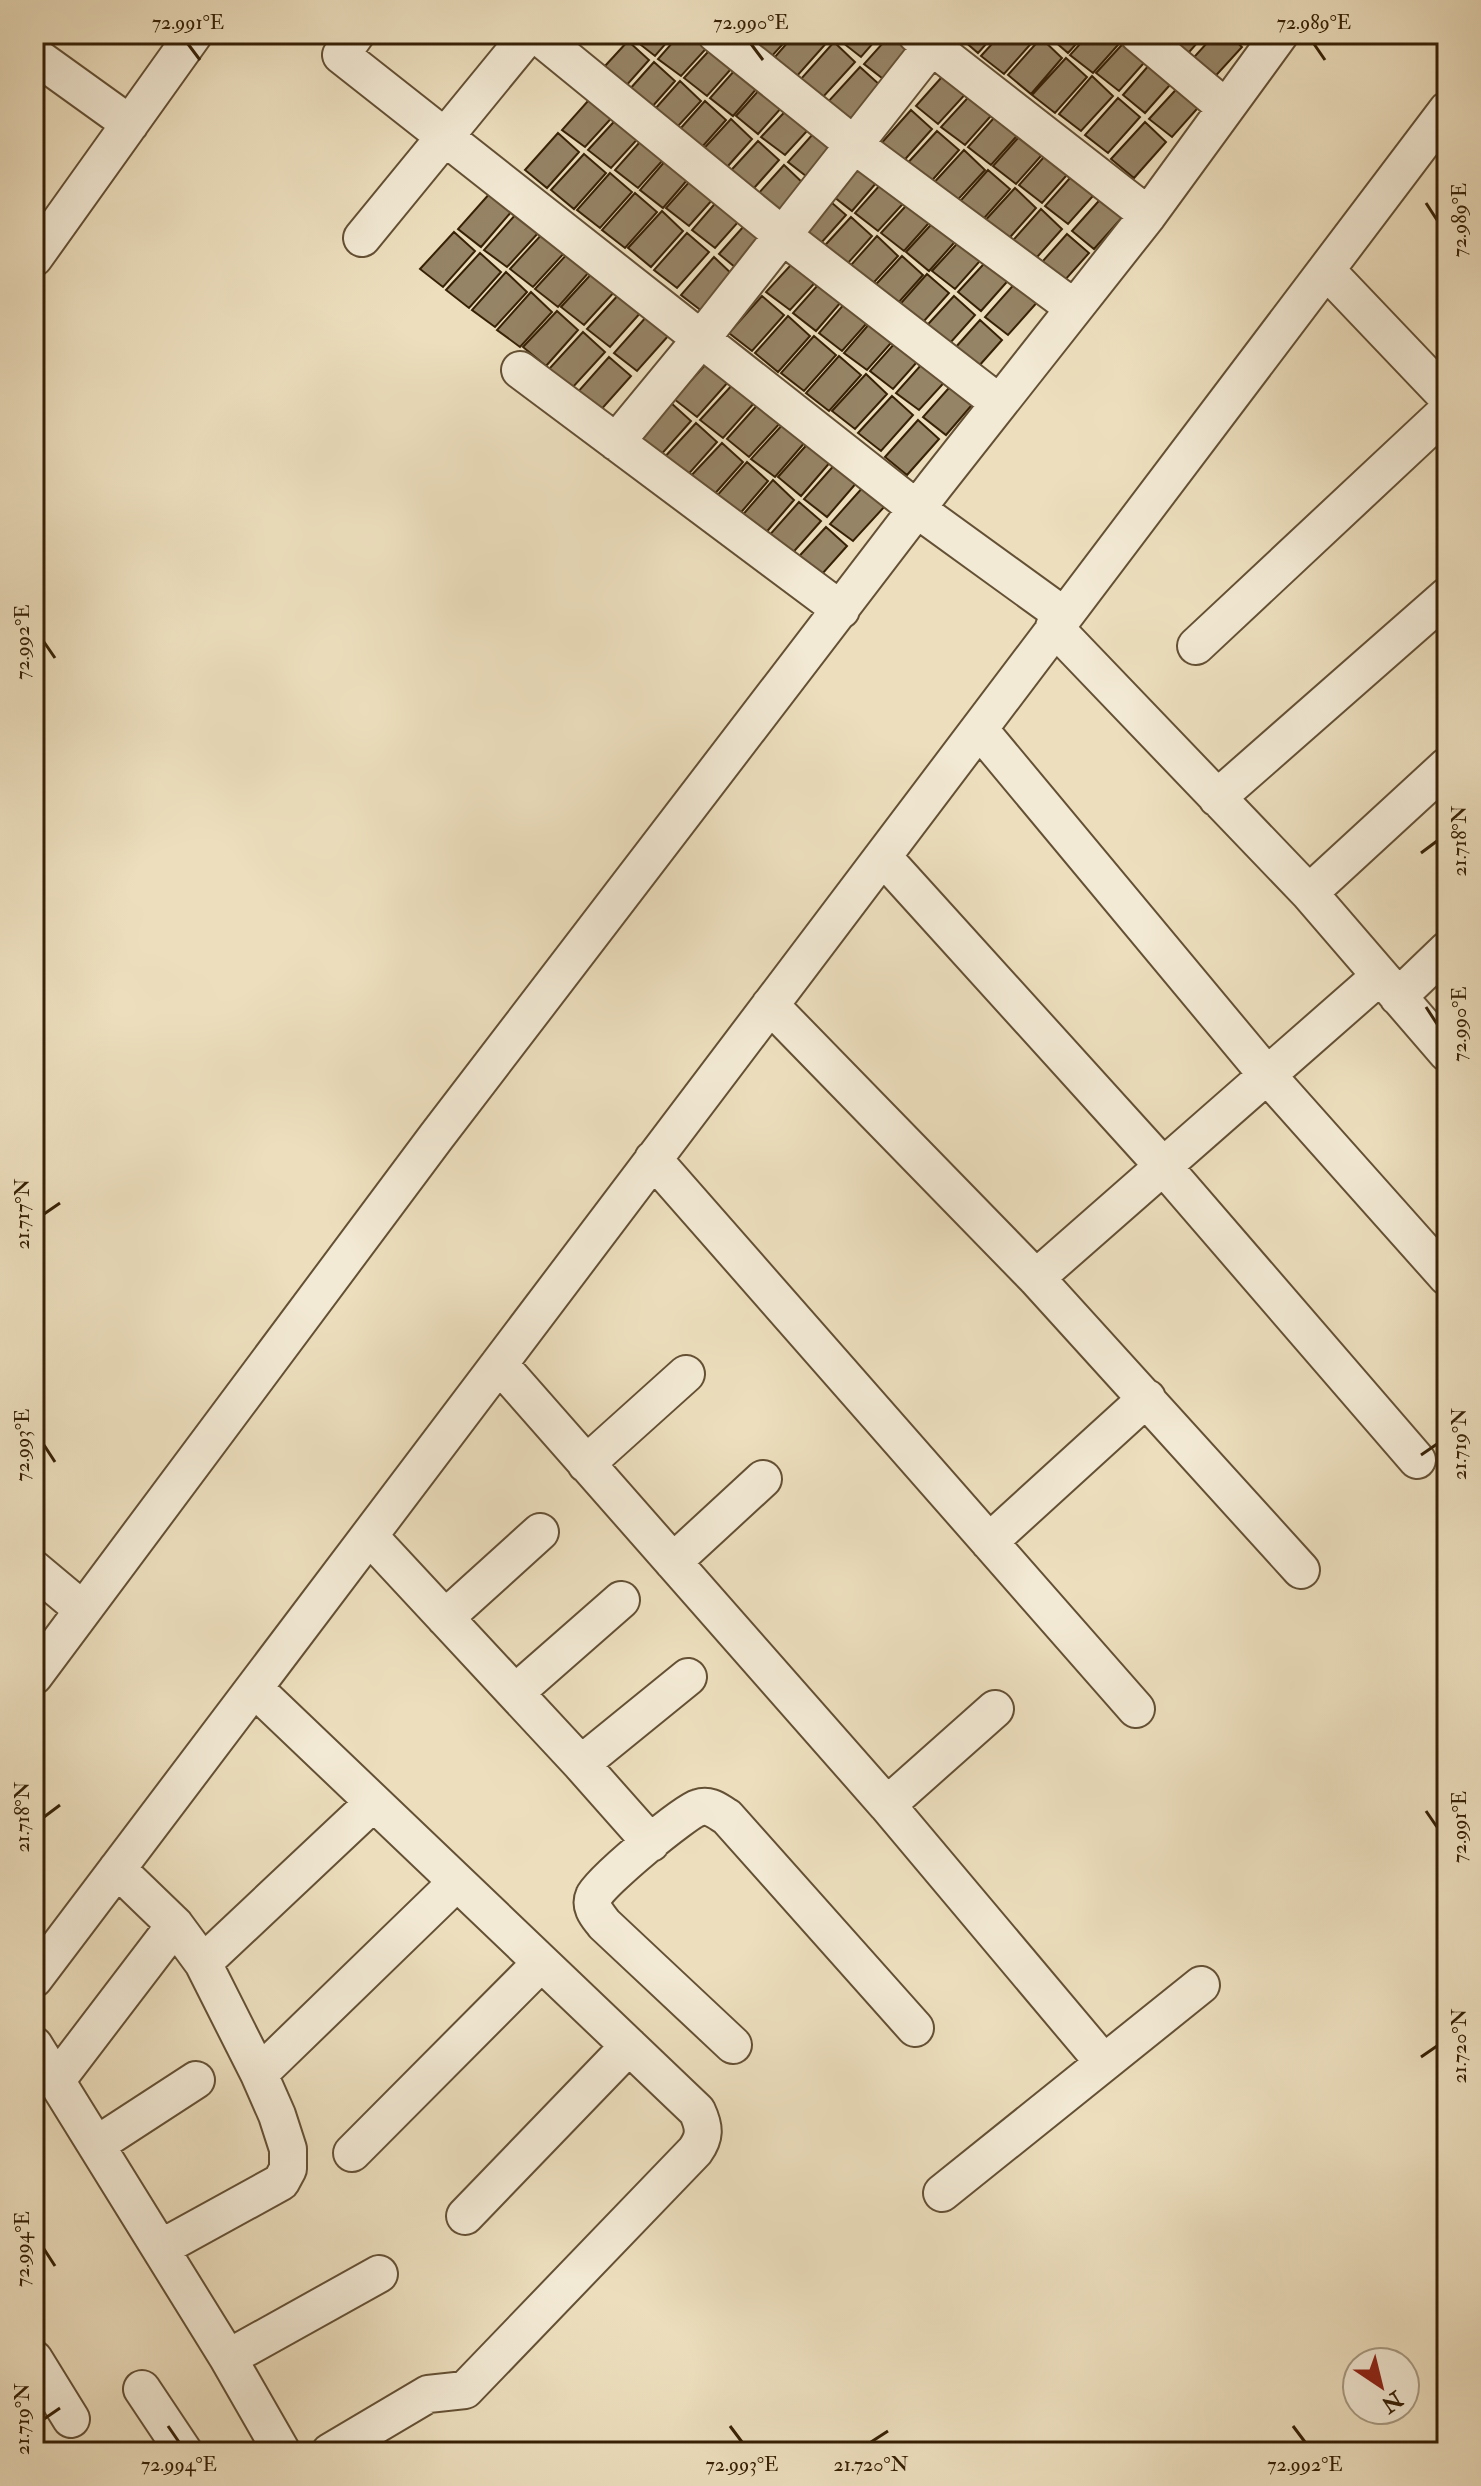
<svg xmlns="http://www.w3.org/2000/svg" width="1481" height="2486" viewBox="0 0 1481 2486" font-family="'IM FELL Double Pica',serif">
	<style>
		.building { fill: #968466; stroke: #372106; stroke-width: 2 }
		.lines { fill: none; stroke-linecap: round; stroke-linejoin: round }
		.minor-casing { stroke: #645034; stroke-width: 40 }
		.minor { stroke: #f3ead5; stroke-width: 36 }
		.ticks { fill: none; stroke: #372106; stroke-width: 3 }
		.neatline { fill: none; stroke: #372106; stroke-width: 3 }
		.ticks-label { font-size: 20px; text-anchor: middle; fill: #372106 }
	</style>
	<rect width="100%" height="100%" fill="#eddfbe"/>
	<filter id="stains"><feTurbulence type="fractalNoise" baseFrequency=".0025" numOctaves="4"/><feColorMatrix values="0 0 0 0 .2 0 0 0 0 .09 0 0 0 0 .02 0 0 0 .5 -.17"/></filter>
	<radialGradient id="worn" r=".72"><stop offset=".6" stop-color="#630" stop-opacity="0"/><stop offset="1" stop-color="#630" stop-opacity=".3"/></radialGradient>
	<path class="building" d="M 636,34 L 674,34 L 655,56 L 632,38 Z
		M 680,34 L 706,34 L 713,41 L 681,76 L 658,59 Z
		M 753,34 L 792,34 L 771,57 L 748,40 Z
		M 795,34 L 822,34 L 829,40 L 797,76 L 774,58 Z
		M 843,34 L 881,34 L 861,57 L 838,39 Z
		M 891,34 L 906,34 L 919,46 L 887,82 L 864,64 Z
		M 956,34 L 995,34 L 978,53 Z
		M 1001,34 L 1032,34 L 1036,38 L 1004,74 L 981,56 Z
		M 1046,34 L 1085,34 L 1068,53 Z
		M 1089,34 L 1122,34 L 1125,37 L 1093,73 L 1070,55 Z
		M 1166,34 L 1205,34 L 1184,58 L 1161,40 Z
		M 1215,34 L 1228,34 L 1242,47 L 1210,82 L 1187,65 Z
		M 1130,36 L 1151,55 L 1119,91 L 1096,73 Z
		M 1041,38 L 1062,58 L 1031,94 L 1008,75 Z
		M 628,41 L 649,60 L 617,96 L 594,78 Z
		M 718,41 L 739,60 L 707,96 L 684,78 Z
		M 834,42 L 855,62 L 823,97 L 800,80 Z
		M 1156,57 L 1177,77 L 1145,113 L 1123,95 Z
		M 1066,58 L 1087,77 L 1055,113 L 1032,95 Z
		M 743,61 L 764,80 L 733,116 L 710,98 Z
		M 654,62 L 675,81 L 643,117 L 621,99 Z
		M 860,67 L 881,86 L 850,122 L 826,104 Z
		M 949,69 L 970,89 L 938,124 L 916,106 Z
		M 1092,76 L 1113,96 L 1081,131 L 1059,114 Z
		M 769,79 L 790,98 L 758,134 L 736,116 Z
		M 680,81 L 701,101 L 669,136 L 647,118 Z
		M 1183,82 L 1204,101 L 1172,137 L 1149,119 Z
		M 975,90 L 997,109 L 965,145 L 941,127 Z
		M 596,92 L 617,112 L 585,147 L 562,130 Z
		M 1118,98 L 1140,117 L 1108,153 L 1085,135 Z
		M 705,101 L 726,120 L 694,156 L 672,138 Z
		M 795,101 L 817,120 L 785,155 L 761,137 Z
		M 911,110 L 932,129 L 900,165 L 878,147 Z
		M 1001,110 L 1023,129 L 991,165 L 968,147 Z
		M 622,113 L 643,133 L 611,168 L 588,150 Z
		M 731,119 L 752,139 L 720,175 L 697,156 Z
		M 1145,122 L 1166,142 L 1134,178 L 1111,159 Z
		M 821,125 L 843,144 L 811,180 L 788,162 Z
		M 1026,129 L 1048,148 L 1016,184 L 993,166 Z
		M 937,131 L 959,150 L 927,186 L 904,167 Z
		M 558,133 L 579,152 L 547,188 L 525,170 Z
		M 648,133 L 670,152 L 638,188 L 615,170 Z
		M 758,141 L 779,160 L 747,196 L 724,178 Z
		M 1052,148 L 1074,167 L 1042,203 L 1019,185 Z
		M 964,150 L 985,170 L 953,205 L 930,187 Z
		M 673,152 L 694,172 L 663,208 L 640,190 Z
		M 584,154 L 606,173 L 574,209 L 551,190 Z
		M 862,155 L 883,175 L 852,211 L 829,193 Z
		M 784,165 L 805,185 L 773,221 L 750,203 Z
		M 1078,169 L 1100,188 L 1068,224 L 1045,206 Z
		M 988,170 L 1010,189 L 978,225 L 955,207 Z
		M 699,171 L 721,190 L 689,226 L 666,208 Z
		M 610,173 L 632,192 L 600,228 L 577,210 Z
		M 888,176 L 910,196 L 878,231 L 855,213 Z
		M 1015,188 L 1036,208 L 1004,244 L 981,225 Z
		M 491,192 L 512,211 L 481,247 L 458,229 Z
		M 725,192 L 747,212 L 715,248 L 692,230 Z
		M 635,193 L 657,212 L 625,248 L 602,230 Z
		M 1105,194 L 1126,213 L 1094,249 L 1072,231 Z
		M 824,196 L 846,215 L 814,251 L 791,233 Z
		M 915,196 L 936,215 L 904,251 L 881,233 Z
		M 1041,209 L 1062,229 L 1030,265 L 1007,247 Z
		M 662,211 L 683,231 L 651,267 L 628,248 Z
		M 517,213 L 539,232 L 507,267 L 484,250 Z
		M 939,216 L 961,235 L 929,271 L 906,252 Z
		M 752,217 L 773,236 L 741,272 L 719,254 Z
		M 851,217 L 872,236 L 840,272 L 817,254 Z
		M 454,232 L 475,251 L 443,287 L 420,269 Z
		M 544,232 L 565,252 L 533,287 L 510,269 Z
		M 687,233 L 709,252 L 677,288 L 654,270 Z
		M 966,234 L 987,253 L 955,289 L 932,271 Z
		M 1067,234 L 1089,253 L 1057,289 L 1034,271 Z
		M 877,236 L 898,256 L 866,291 L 843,274 Z
		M 569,252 L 590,271 L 558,307 L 535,289 Z
		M 480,253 L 501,272 L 469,308 L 446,290 Z
		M 800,255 L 822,275 L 790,310 L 766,292 Z
		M 992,255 L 1013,275 L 981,311 L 958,292 Z
		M 902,256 L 923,275 L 891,311 L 868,293 Z
		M 714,257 L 735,277 L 703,312 L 681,295 Z
		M 595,270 L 616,290 L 584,325 L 561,307 Z
		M 506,272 L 527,292 L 495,327 L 472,310 Z
		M 927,274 L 949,293 L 917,329 L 894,311 Z
		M 826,276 L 847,295 L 816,331 L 793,313 Z
		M 1018,280 L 1040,299 L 1008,335 L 985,317 Z
		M 531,292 L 552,312 L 520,347 L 497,330 Z
		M 621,292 L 642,311 L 610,347 L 587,329 Z
		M 852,295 L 874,315 L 842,351 L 819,333 Z
		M 762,296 L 784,315 L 752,351 L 729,333 Z
		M 954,296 L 975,315 L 943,351 L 920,333 Z
		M 557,311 L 578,330 L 546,366 L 523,347 Z
		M 877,315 L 898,335 L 867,370 L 844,353 Z
		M 647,316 L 669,335 L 637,371 L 614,353 Z
		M 788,316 L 810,336 L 778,372 L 755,353 Z
		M 980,320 L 1002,340 L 970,376 L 947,357 Z
		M 583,332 L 605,352 L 573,387 L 549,369 Z
		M 903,334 L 925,353 L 893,389 L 870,371 Z
		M 814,336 L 836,355 L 804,391 L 781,373 Z
		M 930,355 L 951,375 L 919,410 L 896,393 Z
		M 839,356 L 861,375 L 829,411 L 806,393 Z
		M 609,357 L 631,376 L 599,412 L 576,394 Z
		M 708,362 L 729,381 L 697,417 L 674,399 Z
		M 866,374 L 887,394 L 855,429 L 832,411 Z
		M 956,380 L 977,399 L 946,435 L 923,417 Z
		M 734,383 L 755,402 L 723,438 L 700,420 Z
		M 892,396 L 913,415 L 881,451 L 858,433 Z
		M 670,402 L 691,421 L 659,457 L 636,439 Z
		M 760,402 L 781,422 L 749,457 L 727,439 Z
		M 918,420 L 939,439 L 907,475 L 885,457 Z
		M 785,422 L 806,441 L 775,477 L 751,459 Z
		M 696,423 L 717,442 L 685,478 L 662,460 Z
		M 811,440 L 832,460 L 801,496 L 778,477 Z
		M 722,443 L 743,462 L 711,498 L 688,479 Z
		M 747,462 L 768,481 L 737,517 L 714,499 Z
		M 837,462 L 858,481 L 827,517 L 804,499 Z
		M 773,480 L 794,500 L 763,536 L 740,518 Z
		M 864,486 L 885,506 L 853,541 L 830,524 Z
		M 799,502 L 821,521 L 789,557 L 766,539 Z
		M 826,527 L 847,546 L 815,582 L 792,564 Z"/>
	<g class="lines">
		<defs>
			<path id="minor" d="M 356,34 L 341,55 L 918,510 L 1063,615
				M 536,34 L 782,235 L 999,403
				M 716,34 L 853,144 L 1074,308
				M 916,34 L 1148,215
				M 1138,34 L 1226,108
				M 34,55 L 130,124
				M 362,238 L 529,34
				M 34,258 L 194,34
				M 1326,270 L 1447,397
				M 520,370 L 841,610
				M 616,442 L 701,339 L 941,34
				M 1054,627 L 1309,893 L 1447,1053
				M 1196,646 L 1447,411
				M 979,729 L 1267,1075 L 1447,1277
				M 1217,798 L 1447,596
				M 883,857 L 1163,1166 L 1417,1460
				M 1309,893 L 1447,766
				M 1398,997 L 1447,950
				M 770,1005 L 1036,1278 L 1301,1570
				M 653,1159 L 1136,1709
				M 1036,1278 L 1380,976
				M 499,1364 L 887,1805 L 1104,2063
				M 586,1464 L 686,1374
				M 369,1536 L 581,1764 L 651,1843
				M 989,1542 L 1147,1398
				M 673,1562 L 763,1479
				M 34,1569 L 83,1610
				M 445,1618 L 540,1532
				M 34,1676 L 436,1137 L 935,485 L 1148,215 L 1280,34
				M 254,1688 L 697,2111 C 705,2128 705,2137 695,2151 L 465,2390 L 428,2394 L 330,2452
				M 515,1693 L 621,1600
				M 581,1764 L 688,1677
				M 887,1805 L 995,1709
				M 117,1869 L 175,1925 L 203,1963 L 259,2074 L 277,2115 L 288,2149 L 288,2169 L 281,2182 L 161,2248
				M 203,1963 L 373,1803
				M 34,1979 L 1447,110
				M 34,2045 L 228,2358 L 282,2452
				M 733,2045 L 604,1924 C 598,1916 589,1907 594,1896 C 599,1883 684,1812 698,1808 C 710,1804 717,1811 727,1817 L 915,2028
				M 259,2074 L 457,1882
				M 56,2081 L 175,1925
				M 96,2145 L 196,2080
				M 352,2153 L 541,1963
				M 942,2193 L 1201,1985
				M 465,2216 L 629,2046
				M 228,2358 L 379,2274
				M 34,2359 L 71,2419
				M 142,2389 L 184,2452"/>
		</defs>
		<use href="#minor" class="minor-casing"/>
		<use href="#minor" class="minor"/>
	</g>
	<path class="ticks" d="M 188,44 L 200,60M 751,44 L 763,60M 1314,44 L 1325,60M 1426,203 L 1437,220M 44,642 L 55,658M 1421,853 L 1437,841M 1426,1007 L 1437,1024M 44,1214 L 60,1203M 44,1445 L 55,1462M 1421,1455 L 1437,1444M 1426,1811 L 1437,1827M 44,1817 L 60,1805M 1421,2057 L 1437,2046M 44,2249 L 55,2266M 44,2419 L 60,2408M 168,2426 L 179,2442M 730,2426 L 742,2442M 1293,2426 L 1305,2442M 871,2442 L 888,2431"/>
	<rect width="1481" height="2486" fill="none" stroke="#eddfbe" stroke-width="88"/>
	<g transform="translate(1381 2386) rotate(145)"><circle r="38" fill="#f3ead5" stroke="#a89a82" stroke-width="2"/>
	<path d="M0-6L14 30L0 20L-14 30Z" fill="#8f2418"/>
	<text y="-12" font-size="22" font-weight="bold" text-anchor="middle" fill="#372106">N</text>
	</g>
	<rect x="44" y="44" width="1393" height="2398" class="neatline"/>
	<g class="ticks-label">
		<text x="188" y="29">72.991°E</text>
		<text x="751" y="29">72.990°E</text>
		<text x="1314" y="29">72.989°E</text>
		<text transform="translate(1459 220) rotate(-90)" y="7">72.989°E</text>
		<text transform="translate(22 642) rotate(-90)" y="7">72.992°E</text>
		<text transform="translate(1459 841) rotate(-90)" y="7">21.718°N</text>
		<text transform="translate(1459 1024) rotate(-90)" y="7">72.990°E</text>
		<text transform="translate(22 1214) rotate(-90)" y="7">21.717°N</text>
		<text transform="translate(1459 1444) rotate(-90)" y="7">21.719°N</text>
		<text transform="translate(22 1445) rotate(-90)" y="7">72.993°E</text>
		<text transform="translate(22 1817) rotate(-90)" y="7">21.718°N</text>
		<text transform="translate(1459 1827) rotate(-90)" y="7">72.991°E</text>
		<text transform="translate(1459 2046) rotate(-90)" y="7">21.720°N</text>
		<text transform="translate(22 2249) rotate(-90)" y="7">72.994°E</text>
		<text transform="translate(22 2419) rotate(-90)" y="7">21.719°N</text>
		<text x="179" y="2471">72.994°E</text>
		<text x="742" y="2471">72.993°E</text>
		<text x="871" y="2471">21.720°N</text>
		<text x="1305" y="2471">72.992°E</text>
	</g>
	<rect width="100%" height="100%" filter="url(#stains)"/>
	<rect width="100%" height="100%" fill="url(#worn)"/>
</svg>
